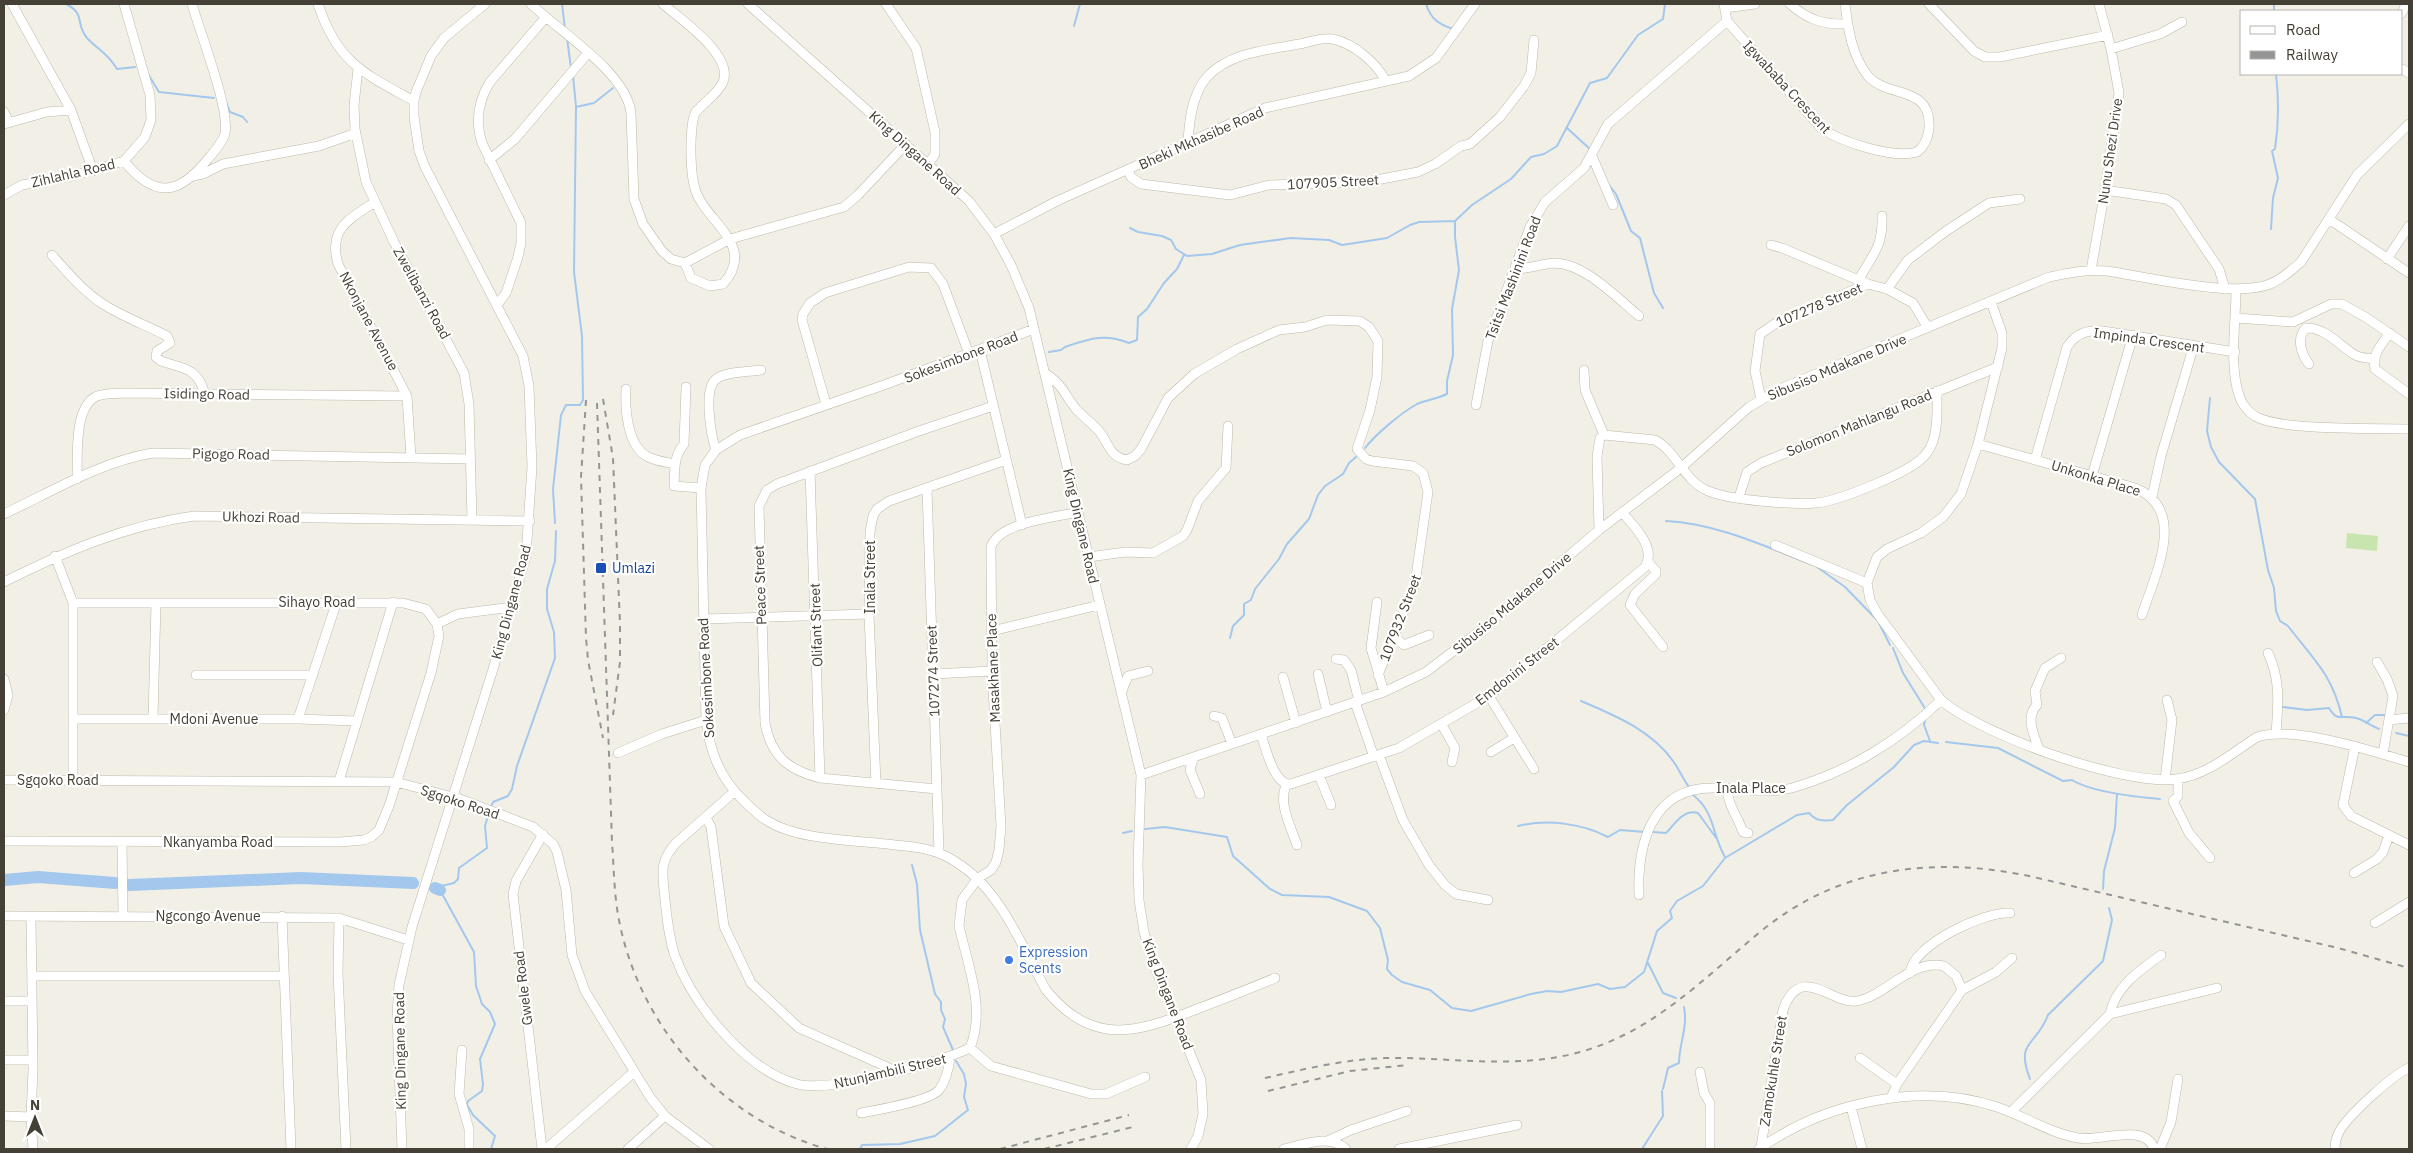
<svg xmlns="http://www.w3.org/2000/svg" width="2413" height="1153" viewBox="0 0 2413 1153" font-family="'IBM Plex Sans',sans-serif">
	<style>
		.garden { fill: #c8e5b0 }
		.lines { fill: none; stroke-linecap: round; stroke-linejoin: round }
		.stream { stroke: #a4c8ed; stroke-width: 2 }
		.river { stroke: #a4c8ed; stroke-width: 12 }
		.minor-casing { stroke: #bdb8a9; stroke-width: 10 }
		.minor { stroke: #fff; stroke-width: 9 }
		.rail { stroke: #959595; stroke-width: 2; stroke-dasharray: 6 6; stroke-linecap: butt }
		.transit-dot { fill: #1a4fb4; stroke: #fff; stroke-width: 2 }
		.shop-dot { fill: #3f7fe0; stroke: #fff; stroke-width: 2 }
		.labels { text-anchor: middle; stroke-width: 4.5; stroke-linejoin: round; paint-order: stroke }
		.street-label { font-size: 14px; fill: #454035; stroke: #fff }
		.transit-label { font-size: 14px; fill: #164399; stroke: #fff; text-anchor: start }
		.shop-label { font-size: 14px; fill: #366cbe; stroke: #fff; text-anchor: start }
	</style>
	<rect width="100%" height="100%" fill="#f2f0e6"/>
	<path class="garden" d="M 2347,533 L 2378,536 L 2377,551 L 2346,548 Z"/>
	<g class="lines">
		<path class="stream" d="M 66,4 C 86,14 75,24 87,38 C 98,50 107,52 117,69 L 135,67
			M 562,4 L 565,29
			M 1426,4 C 1431,19 1438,24 1453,29
			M 2274,4 L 2274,11
			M 1074,26 L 1080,4
			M 567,38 L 571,68
			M 148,74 L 159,92 L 214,98
			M 225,99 L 230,112 L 243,117 L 247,122
			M 576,107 L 594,103 L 613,88
			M 1567,128 L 1591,150
			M 1609,185 L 1616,194 L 1631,231 L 1640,238 L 1654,293 L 1663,308
			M 1130,228 L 1138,232 L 1162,236 L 1171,240 L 1176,249 L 1187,256 L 1212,254 L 1240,245 L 1291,238 L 1329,240 L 1342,245 L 1387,238 L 1410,225 L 1419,222 L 1455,221 L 1472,205 L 1511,179 L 1531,157 L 1544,154 L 1557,146 L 1590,83 L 1607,78 L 1638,35 L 1663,19 L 1665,4
			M 2271,229 L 2273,198 L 2278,178 L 2272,151 L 2275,149 C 2279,123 2279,100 2276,74
			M 1049,352 L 1061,350 L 1065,347 C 1089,339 1104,333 1129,343 L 1137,340 L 1138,317 L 1147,309 L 1164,283 L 1177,269 L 1184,255
			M 2210,398 L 2207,431 L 2211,447 L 2219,462 L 2255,499 L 2268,570 L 2274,588 L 2276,611 L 2280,621 L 2288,626 C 2314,660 2332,674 2342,717
			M 1365,448 C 1376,434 1401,413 1417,404 C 1426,400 1437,399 1447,394 L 1447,381 L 1453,355 L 1452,309 L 1459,270 L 1455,237 L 1455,222
			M 1666,521 C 1719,524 1764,546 1813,565
			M 555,523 L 553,489 L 561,415 L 566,405 L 580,405 L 583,400 L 582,336 L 574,272 L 576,107 L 573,75
			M 1817,567 L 1845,587 L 1878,621 L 1890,645
			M 1230,638 L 1233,626 L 1244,615 L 1244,604 L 1251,600 L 1255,589 L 1279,559 L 1287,544 L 1309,519 L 1318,495 L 1325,486 L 1343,474 L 1349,463 L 1356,457
			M 1893,648 L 1903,673 L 1926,710
			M 1581,701 C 1614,715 1651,730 1673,761 C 1679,769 1683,779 1689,787
			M 2283,707 L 2307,710 L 2329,708 C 2338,723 2341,714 2356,718 C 2364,720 2371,726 2379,729
			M 1925,720 L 1924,725 L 1930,741
			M 2366,723 L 2375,715 L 2387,715
			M 2396,733 L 2409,736
			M 1946,742 L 1998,748 L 2063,781 L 2072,780 C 2091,792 2137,797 2160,799
			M 1692,794 C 1716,813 1711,833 1725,857
			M 491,807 L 493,802 L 508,796 L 512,789 L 517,766 L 555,658 L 554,632 L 547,609 L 547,589 L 555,561 L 556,531
			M 488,816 L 485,826 L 487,848 L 459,868 L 458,879 L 454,883 L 441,886 L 440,890 L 474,952 L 476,986 L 482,1004 L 490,1012 L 495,1024 L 480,1059 L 483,1084 L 482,1091 L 468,1101 L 467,1105 L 473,1115 L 495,1136 L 491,1149
			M 1518,826 C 1547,819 1581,823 1608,837 L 1620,830 L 1645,832
			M 1145,829 L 1165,827 L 1227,837 L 1233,856 L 1270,889 L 1282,895 L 1329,897 L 1367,911 L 1380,928 L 1388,960 L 1387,969 L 1392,975 L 1402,982 L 1430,990 L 1452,1008 L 1471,1011 L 1531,994 L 1547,991 L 1561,992 L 1598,984 L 1610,989 L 1625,987 L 1644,972 L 1657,931 L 1672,918 L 1670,911 L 1677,901 L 1703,886 L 1725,858 L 1797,815 L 1809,813 C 1816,821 1822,821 1833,820 L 1847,805 L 1894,767 L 1914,745 L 1924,741 L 1938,743
			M 1653,832 L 1666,833 C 1675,824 1683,809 1698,813 L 1717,839
			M 1123,833 L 1132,831
			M 912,865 L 917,884 L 920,930 L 935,994 L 941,1002 L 941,1010 L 945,1019 L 943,1027 L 953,1050
			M 2103,889 L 2104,871 L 2115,828 L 2117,794
			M 1648,963 L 1663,993 L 1676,998
			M 2030,1079 C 2015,1040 2036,1047 2048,1015 L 2103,961 L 2112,920 L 2109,908
			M 1663,1089 L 1668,1068 L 1679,1063 C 1679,1043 1688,1029 1684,1007
			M 860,1149 L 862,1145 L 900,1144 L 935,1136 L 968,1110 L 964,1097 L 966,1084 L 964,1074 L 956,1061
			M 1642,1149 L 1663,1116 L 1662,1091"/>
		<path class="river" d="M 4,880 L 38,877 L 115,883
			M 129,885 L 301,878 L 413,883
			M 435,888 L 440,890"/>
		<defs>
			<path id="minor" d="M 12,4 L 71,110 L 93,171
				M 318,4 C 337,62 363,73 414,101
				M 531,4 C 561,33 626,72 631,113 L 634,199 L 643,224 L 662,251 L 671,259 L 685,263 L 730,239 L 844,207 L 858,195 L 906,144
				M 663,4 C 680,19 734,55 723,82 C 718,94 703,103 695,113 L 693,120 C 690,138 690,172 695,189 C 705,222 758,245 723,284 L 710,286 L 691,278 L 685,263
				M 748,4 L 969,201 L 994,234 L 1011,265 L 1029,308 L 1141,775 L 1138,864 L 1139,900 L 1144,932 L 1154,965 L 1201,1080 L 1203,1114 L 1198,1136 L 1191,1149
				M 886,4 L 916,48 L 935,132 L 935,154 L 929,163
				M 1724,4 L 1727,21 L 1821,128 C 1841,142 1893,159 1917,152 C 1925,146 1928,138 1929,129 C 1932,84 1888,99 1868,76 C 1852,56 1848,29 1845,4
				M 1790,4 C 1808,20 1824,25 1848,24
				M 1929,4 L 1974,51 L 1985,57 L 2000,57 L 2108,35
				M 1725,8 L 1755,4
				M 2402,13 L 2406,4
				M 2111,49 L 2160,34 L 2182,22
				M 358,69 L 354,105 L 355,129 L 366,182 L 394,242 L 464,373 L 469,404 L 472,520
				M 2402,69 L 2409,73
				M 4,112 L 9,123
				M 4,124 L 47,112 L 71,110
				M 1188,143 C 1189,121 1192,94 1207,77 C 1230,52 1268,50 1299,44 C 1310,42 1323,37 1333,39 C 1355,44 1376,63 1386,81
				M 1592,156 L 1613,205
				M 489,160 L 515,139 L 588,53
				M 124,161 C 136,176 155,194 176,186 C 189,181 199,170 208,159 C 214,152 222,143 225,134 C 230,108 200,33 192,4
				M 1128,170 L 1131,177 L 1141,184 L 1230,195 L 1269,185 L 1366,182 L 1418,172 L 1435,164 L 1461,146 L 1470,144 L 1500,117 L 1524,86 L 1531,73 L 1534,40
				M 193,176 L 203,174 L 223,164 L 319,146 L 356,133
				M 2105,190 L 2166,199 L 2176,205 L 2219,269 L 2225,289
				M 4,195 L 22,185 L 72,176 L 124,161 L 145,137 L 151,120 L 150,95 L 124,4
				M 375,202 C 349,219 328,229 338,264 L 407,396 L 411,458
				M 2329,219 L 2409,273
				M 994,234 L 1057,201 L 1265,108 L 1409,76 L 1436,58 L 1475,4
				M 1771,245 L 1782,248 L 1868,284 L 1887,289 L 1913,303 L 1928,328
				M 52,255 C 67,272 84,292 103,304 C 123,317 146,325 167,336 L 170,343 L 157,351 L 156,357 L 161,361 C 184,369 197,367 205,394
				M 2387,259 L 2409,226
				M 1515,269 C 1529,269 1541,264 1554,263 C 1584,263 1616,297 1639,316
				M 2091,270 L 2105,190 L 2119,93 L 2111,49 L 2099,4
				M 1859,279 C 1873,254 1883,247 1882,216
				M 1887,289 L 1908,260 L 1946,231 L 1989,203 L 2020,199
				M 2236,289 C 2236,321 2229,366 2239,395 C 2241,403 2248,412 2255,416 C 2279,431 2376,428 2409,429
				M 1991,302 L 2002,333 L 2002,348 L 1978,444 L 1961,494 L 1943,517 L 1921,533 L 1887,549 L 1877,557 L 1867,583 L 1870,600 L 1877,613 L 1941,700 C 1981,735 2124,786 2176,779 C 2206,776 2232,753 2257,737 C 2293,725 2372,751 2409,762
				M 497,305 L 506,293 L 518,257 L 521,243 L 521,223 L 482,143 C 475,121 478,101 490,82 L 546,17
				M 2236,318 L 2293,322 L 2331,304 L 2342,304 L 2367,318 L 2409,347
				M 1034,329 L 884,385 L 740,435 L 716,450 L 705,465 L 701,488 L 706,720 C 710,752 720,778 743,800 C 750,807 758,815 766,820 C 798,841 857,840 895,845 C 917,847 937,849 956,862 C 1001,890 1021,945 1046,990 C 1093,1047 1137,1033 1197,1009 C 1223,999 1249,989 1275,978
				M 2390,333 C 2381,345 2372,354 2375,369 L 2409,394
				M 980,350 L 1022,525
				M 2309,364 C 2301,354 2296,338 2306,328 C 2325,327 2340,346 2355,355 C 2360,358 2368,358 2374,359
				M 1584,370 L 1585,390 L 1604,435 L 1600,438 L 1597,456 L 1599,530
				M 1046,374 C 1065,387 1063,393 1076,409 C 1083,417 1092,423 1099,431 C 1109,443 1109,457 1127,460 L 1135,456 L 1141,449 L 1168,398 L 1194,374 L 1237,349 L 1279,330 L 1305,327 L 1327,320 L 1360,321 L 1369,327 L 1378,341 L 1377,377 L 1370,410 L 1357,449 L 1366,459 L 1372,461 L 1413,466 L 1423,473 L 1428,492 L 1415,584 L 1378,675
				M 686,387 L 684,444 C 673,457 675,471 674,486 L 701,488
				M 626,389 C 625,409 627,446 648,457 C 656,461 666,462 675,464
				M 1761,399 L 1755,371 L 1760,334 L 1779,321 L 1868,284
				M 826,404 L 802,320 L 803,314 L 810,303 L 825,293 L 909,267 L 931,268 L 943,284 L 969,354
				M 1476,405 L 1488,341 L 1530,227 L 1545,202 L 1584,168 L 1608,124 L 1727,21
				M 1604,435 L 1655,440 C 1676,451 1684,480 1706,490 C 1726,500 1793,505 1816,503 C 1838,501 1913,472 1926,454 C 1939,439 1937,410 1937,391
				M 1978,444 L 2132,487 C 2190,507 2155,574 2142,615
				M 716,450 C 711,436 703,389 716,379 C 727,371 749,372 761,370
				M 2035,460 L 2067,347 C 2076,333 2087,330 2103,331 L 2235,352
				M 810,471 L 820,778
				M 2092,476 L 2133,335
				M 77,479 C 78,457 73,407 97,396 C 106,393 116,394 124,393 L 407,396
				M 927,489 L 939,852
				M 1739,497 L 1747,472 L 1761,463 L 1998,367
				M 2152,497 L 2161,456 L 2194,345
				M 4,514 C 51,492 100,462 152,453 L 470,459
				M 1775,545 L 1867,583
				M 1089,557 L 1125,552 L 1153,553 L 1183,536 L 1187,530 L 1198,501 L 1226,468 L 1228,426
				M 1648,562 L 1656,571 L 1656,574 L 1635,594 L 1630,605 L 1663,647
				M 4,582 C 64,552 126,525 194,516 L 530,521
				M 1377,602 L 1371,648 L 1384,692
				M 73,603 L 73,779
				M 703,619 L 869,614
				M 437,624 L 458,614 L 512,607
				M 992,631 L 1099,605
				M 1393,636 L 1404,645 L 1429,635
				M 2268,653 C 2281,680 2278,705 2276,734
				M 1336,659 L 1344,660 L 1351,670 L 1359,701
				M 2377,662 L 2387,679 L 2393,696 L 2383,754
				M 933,674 L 992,671
				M 1318,674 L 1327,712
				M 196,675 L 313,675
				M 1283,677 L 1296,723
				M 4,679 L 8,695 L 4,710
				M 1121,693 L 1128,676 L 1148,671
				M 1489,696 L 1534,769
				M 1355,702 L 1374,757
				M 1214,716 L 1222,718 L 1232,744
				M 73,719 L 298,719 L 356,721
				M 153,719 L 156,603
				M 298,719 L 337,601
				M 2389,720 L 2409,718
				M 1442,725 L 1455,748 L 1452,762
				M 1261,735 C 1266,748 1274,786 1291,784 L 1399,748 L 1489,696 L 1645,567 C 1657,547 1634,527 1622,512
				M 2355,746 L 2343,805 L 2351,816 L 2409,845
				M 2039,749 C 2034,736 2025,716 2037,705 L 2035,691 L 2045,668 L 2061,658
				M 1491,752 L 1514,738
				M 618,753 L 662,734 L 706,720
				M 1379,755 L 1403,820 L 1429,865 L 1445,885 L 1456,894 L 1488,900
				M 1193,758 L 1190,770 L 1200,794
				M 1141,775 L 1384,692 L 1426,672 L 1485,627 L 1599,530 L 1682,467 L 1749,407 L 1780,389 L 2049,277 C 2069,273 2087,269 2107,271 C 2147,277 2235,298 2270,284 C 2282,279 2292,270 2301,262 L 2357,175 L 2409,124
				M 1319,775 L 1331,805
				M 2178,779 L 2178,796 L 2173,801 L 2189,833 L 2210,858
				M 4,780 L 396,782 L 460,799 L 533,827 L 553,844 L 557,852 L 566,890 L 572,955 L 585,991 L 650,1097 L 665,1116 L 709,1149
				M 2165,780 L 2172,720 L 2167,700
				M 339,781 L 393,602
				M 876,784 L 869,614 L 870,532 L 873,516 L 877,509 L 889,501 L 1006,460
				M 1287,784 C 1277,802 1291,827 1297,845
				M 1727,788 C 1728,806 1737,815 1743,832 L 1748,833
				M 937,789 L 820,778 C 788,770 771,756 765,723 L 759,506 L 767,490 L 777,484 L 919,431 L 993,406
				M 734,792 L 676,843 C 658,863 663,875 665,900 C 667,919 669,938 675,956 C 693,1004 745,1070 797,1084 C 830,1093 939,1063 970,1048 C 986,1009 968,966 959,926 L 962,900 L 978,878 L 991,870 L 996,862 L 999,850 L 1001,826 L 992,671 L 991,547 C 999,522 1054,518 1078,512
				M 706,818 L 711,827 L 724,926 L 751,983 L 799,1028 L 896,1071
				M 4,841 L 340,842 L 364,840 L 371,837 L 379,830 L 389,806 L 431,673 L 439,636 L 437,624 L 426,609 L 403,603 L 73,603 L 55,556
				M 122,842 L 123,916
				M 2354,873 L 2377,859 L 2383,852 L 2389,835
				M 1639,895 C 1637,844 1652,788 1712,788 C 1738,787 1766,795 1792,788 C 1848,772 1900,740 1941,700
				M 4,916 L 339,918 L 408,940
				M 282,916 L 291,1149
				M 31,917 L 33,1069 L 31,1117 L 33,1149
				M 339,918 L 338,973 L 346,1149
				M 2375,923 L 2409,902
				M 1910,973 C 1912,945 1985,911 2010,913
				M 32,976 L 283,976
				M 1962,990 L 1996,972 L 2012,958
				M 4,1001 L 32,1001
				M 2110,1014 C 2115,987 2140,970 2161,955
				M 970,1048 L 991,1066 L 1091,1094 L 1106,1094 L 1145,1077
				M 462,1050 L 459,1094 L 469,1129 L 469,1149
				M 1860,1058 L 1897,1084
				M 4,1060 L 33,1060
				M 1700,1072 L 1704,1093 L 1710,1103 L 1710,1149
				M 1851,1107 L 1862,1149
				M 2011,1112 L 2110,1014 L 2217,988
				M 861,1113 C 877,1110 930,1101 939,1090 C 946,1081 949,1067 950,1057
				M 4,1116 L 31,1117
				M 1327,1141 L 1351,1130 L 1407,1111
				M 1761,1147 L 1783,1010 C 1801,961 1831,1005 1857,1001 C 1886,996 1912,958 1944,966 L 1956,976 L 1962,990 L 1897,1084 L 1891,1098
				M 402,1149 L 397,1015 L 399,985 L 412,927 L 494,666 L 526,556 L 532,467 L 529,386 L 523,356 L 425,167 L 419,151 L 414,117 L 414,101 L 416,92 L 431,56 L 444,38 L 485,4
				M 542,1149 L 513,894 L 516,881 L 543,834
				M 546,1149 L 634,1072
				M 628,1149 L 665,1116
				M 1284,1149 C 1303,1145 1329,1133 1346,1149
				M 1399,1149 L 1517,1125
				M 1759,1149 C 1824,1103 1919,1081 1997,1107 C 2024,1116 2050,1133 2078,1138 C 2099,1142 2146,1122 2154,1149
				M 2160,1149 L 2171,1122 L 2178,1079
				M 2335,1149 C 2335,1141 2337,1134 2342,1127 C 2353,1112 2392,1075 2409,1068"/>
		</defs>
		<use href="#minor" class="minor-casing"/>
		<use href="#minor" class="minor"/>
		<path class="rail" d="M 603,399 L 613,458 L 620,624 L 620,662 L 613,715
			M 586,400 L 581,477 L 586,638 L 588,660 L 603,738
			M 597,403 L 612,842 C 614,870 614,898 620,925 C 642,1030 723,1120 827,1149
			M 1265,1078 C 1305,1069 1345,1059 1387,1058 C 1452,1057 1515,1070 1580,1052 C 1653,1032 1703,979 1760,932 C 1839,867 1932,856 2029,876 L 2338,948 L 2409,968
			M 1268,1091 L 1350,1071 L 1408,1065
			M 1000,1149 L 1129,1115
			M 1044,1149 L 1133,1127"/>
	</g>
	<rect class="transit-dot" x="595" y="562" width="12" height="12" rx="2.5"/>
	<circle class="shop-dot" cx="1009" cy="960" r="5"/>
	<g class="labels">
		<g class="street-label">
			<text transform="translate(1787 87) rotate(47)" y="5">Igwababa Crescent</text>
			<text transform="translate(1201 138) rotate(-24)" y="5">Bheki Mkhasibe Road</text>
			<text transform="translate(2110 151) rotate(-82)" y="5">Nunu Shezi Drive</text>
			<text transform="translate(915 153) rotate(42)" y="5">King Dingane Road</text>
			<text transform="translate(73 173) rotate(-13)" y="5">Zihlahla Road</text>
			<text transform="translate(1333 182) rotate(-3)" y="5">107905 Street</text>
			<text transform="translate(1513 278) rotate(-69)" y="5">Tsitsi Mashinini Road</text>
			<text transform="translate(422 293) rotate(61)" y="5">Zwelibanzi Road</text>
			<text transform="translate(1819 305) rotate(-23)" y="5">107278 Street</text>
			<text transform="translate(369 321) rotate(62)" y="5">Nkonjane Avenue</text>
			<text transform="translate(2149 340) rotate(8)" y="5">Impinda Crescent</text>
			<text transform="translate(961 357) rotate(-21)" y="5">Sokesimbone Road</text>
			<text transform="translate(1837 367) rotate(-23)" y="5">Sibusiso Mdakane Drive</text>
			<text transform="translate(207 394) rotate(1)" y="5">Isidingo Road</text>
			<text transform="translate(1859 423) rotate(-22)" y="5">Solomon Mahlangu Road</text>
			<text transform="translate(231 454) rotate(1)" y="5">Pigogo Road</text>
			<text transform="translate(2096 478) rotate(17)" y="5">Unkonka Place</text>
			<text transform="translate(261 517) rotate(1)" y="5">Ukhozi Road</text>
			<text transform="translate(1081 526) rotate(77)" y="5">King Dingane Road</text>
			<text transform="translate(870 577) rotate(-90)" y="5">Inala Street</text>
			<text transform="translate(760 585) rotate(-92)" y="5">Peace Street</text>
			<text x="317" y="607">Sihayo Road</text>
			<text transform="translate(511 602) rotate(-75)" y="5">King Dingane Road</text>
			<text transform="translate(1512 603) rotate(-40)" y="5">Sibusiso Mdakane Drive</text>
			<text transform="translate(1400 618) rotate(-69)" y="5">107932 Street</text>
			<text transform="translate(816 625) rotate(-92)" y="5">Olifant Street</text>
			<text transform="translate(993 668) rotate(-92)" y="5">Masakhane Place</text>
			<text transform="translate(933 671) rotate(-92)" y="5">107274 Street</text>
			<text transform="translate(1517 671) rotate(-38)" y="5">Emdonini Street</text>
			<text transform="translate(706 678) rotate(-93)" y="5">Sokesimbone Road</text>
			<text x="214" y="724">Mdoni Avenue</text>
			<text x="58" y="785">Sgqoko Road</text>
			<text x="1751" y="793">Inala Place</text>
			<text transform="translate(460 802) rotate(18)" y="5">Sgqoko Road</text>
			<text x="218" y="847">Nkanyamba Road</text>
			<text x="208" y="921">Ngcongo Avenue</text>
			<text transform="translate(523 988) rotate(-97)" y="5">Gwele Road</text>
			<text transform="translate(1168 994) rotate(69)" y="5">King Dingane Road</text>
			<text transform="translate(400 1051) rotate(-91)" y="5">King Dingane Road</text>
			<text transform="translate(890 1071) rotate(-13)" y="5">Ntunjambili Street</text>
			<text transform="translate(1773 1071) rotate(-81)" y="5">Zamokuhle Street</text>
		</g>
		<g class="transit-label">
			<text x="612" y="573">Umlazi</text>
		</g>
		<g class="shop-label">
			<text x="1019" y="957">Expression<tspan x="1019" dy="16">Scents</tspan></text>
		</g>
	</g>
	<rect width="2413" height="1153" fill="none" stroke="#454035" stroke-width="10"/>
	<rect x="2240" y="10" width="162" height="65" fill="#ffffff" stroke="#b5b3ae"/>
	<rect x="2250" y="26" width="25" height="8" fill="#ffffff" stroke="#b5b3ae"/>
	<text x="2286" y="35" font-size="15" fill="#454035">Road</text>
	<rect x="2250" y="51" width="25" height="8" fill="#959595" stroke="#b5b3ae"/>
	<text x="2286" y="60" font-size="15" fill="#454035">Railway</text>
	<g transform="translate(35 1118)" stroke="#ffffff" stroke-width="4" paint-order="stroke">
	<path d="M0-4L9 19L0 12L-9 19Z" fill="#454035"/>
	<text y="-8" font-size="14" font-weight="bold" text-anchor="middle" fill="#454035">N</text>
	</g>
</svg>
